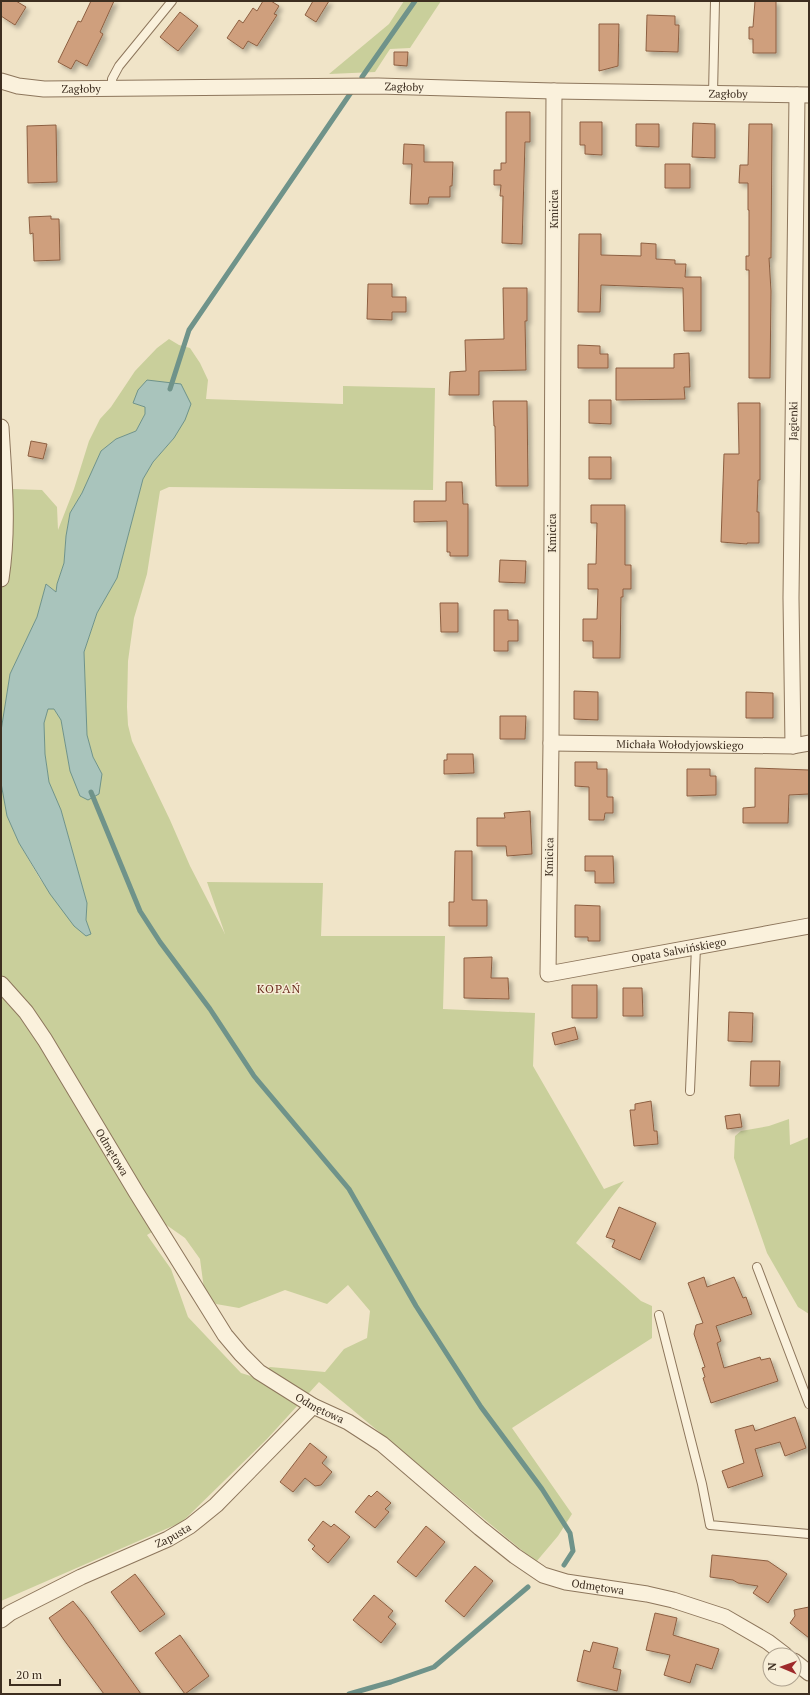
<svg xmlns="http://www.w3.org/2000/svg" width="810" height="1695" viewBox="0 0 810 1695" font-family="'PT Serif',serif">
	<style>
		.green { fill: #c9cf9b; fill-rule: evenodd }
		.water { fill: #a9c4bc; stroke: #6f938a }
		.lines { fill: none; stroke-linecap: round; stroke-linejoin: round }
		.stream { stroke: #6f938a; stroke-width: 5 }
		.building { fill: #cf9f7d; stroke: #8d5f41; filter: url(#shadow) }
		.lane-casing { stroke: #8d765c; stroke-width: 10 }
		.street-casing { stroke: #8d765c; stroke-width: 17 }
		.lane { stroke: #faf1dc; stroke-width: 8 }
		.street { stroke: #faf1dc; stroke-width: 15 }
		.labels { text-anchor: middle; stroke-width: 3; stroke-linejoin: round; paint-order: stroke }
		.street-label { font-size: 11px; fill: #3d2e20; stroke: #f7eed8 }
		.neighbourhood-label { font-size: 12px; letter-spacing: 1px; fill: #6b2e1e; stroke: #f7eed8 }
	</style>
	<defs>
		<filter id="shadow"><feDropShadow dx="3.5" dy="3.5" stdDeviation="2" flood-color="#0004"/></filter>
	</defs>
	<rect width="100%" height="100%" fill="#f0e4c8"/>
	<path class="green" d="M 404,1 L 441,1 L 410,48 L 390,49 L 375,72 L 329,74 L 389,24 Z
		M 169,339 L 179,345 L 190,348 L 200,363 L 208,380 L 206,399 L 343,404 L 343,386 L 435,388 L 433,490 L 169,487 L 160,491 L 147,574 L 134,618 L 128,661 L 127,707 L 128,725 L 132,741 L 170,820 L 190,866 L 225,934 L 207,882 L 323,883 L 321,936 L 445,936 L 443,1009 L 535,1013 L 533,1066 L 604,1189 L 624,1181 L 576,1243 L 641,1301 L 652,1306 L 652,1338 L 512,1428 L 572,1514 L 558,1536 L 536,1562 L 319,1382 L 267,1439 L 182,1522 L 1,1601 L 1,783 L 7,816 L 19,843 L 40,879 L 62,908 L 91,934 L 86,920 L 87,903 L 61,810 L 49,782 L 45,754 L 44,723 L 48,709 L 54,709 L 61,720 L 70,771 L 102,774 L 93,757 L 87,735 L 84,652 L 97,613 L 117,578 L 143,479 L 153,462 L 174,438 L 191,404 L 133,403 L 145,407 L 145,414 L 136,431 L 116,439 L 101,451 L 82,493 L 70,513 L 66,536 L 64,563 L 57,584 L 56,592 L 46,584 L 37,617 L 10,674 L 1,731 L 1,468 L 13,489 L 42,490 L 57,507 L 58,530 L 74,489 L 89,441 L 100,419 L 111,407 L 135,371 L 157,348 ZM 165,1224 L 185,1238 L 200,1259 L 204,1289 L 216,1304 L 239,1308 L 285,1290 L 327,1304 L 348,1285 L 370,1311 L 367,1338 L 344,1349 L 325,1372 L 270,1367 L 254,1377 L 241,1373 L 188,1317 L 171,1269 L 147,1235 Z
		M 789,1119 L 790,1145 L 809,1137 L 809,1314 L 798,1307 L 767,1253 L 734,1158 L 735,1136 L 741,1131 L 769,1126 Z"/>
	<path class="water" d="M 147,380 L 181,384 L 191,404 L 185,420 L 174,438 L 153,462 L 143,479 L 117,578 L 97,613 L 84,652 L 87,735 L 93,757 L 102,774 L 99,794 L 88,800 L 80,796 L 70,771 L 61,720 L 54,709 L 48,709 L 44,723 L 45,754 L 49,782 L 61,810 L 87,903 L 86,920 L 91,934 L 86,936 L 74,926 L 50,894 L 19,843 L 7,816 L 1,783 L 1,731 L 10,674 L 37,617 L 46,584 L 56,592 L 57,584 L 64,563 L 66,536 L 70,513 L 82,493 L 101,451 L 116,439 L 136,431 L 145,414 L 145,407 L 133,403 L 138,390 Z"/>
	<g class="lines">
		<path class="stream" d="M 362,77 L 415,1
			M 170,389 L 189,330 L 352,91
			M 91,792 L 140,911 L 160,942 L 210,1009 L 254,1076 L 349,1189 L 416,1306 L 481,1407 L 542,1489 L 570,1533 L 573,1551 L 564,1565
			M 349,1694 L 391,1682 L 434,1667 L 528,1587"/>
	</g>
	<path class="building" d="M 1,1 L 16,1 L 26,7 L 15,25 L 1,16 Z
		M 91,1 L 114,1 L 100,32 L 103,34 L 87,66 L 76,60 L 71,69 L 58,62 L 78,21 L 81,22 Z
		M 263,1 L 271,1 L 279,6 L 274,14 L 277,15 L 257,46 L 248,41 L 243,49 L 227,38 L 239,20 L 243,23 L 253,8 L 257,11 Z
		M 313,1 L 329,1 L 316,22 L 305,15 Z
		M 755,1 L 776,1 L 776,53 L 753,53 L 753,39 L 749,39 L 749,27 L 753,27 Z
		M 180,12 L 198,26 L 178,51 L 160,37 Z
		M 647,15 L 675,16 L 675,25 L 679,25 L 678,52 L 646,51 Z
		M 599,24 L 619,24 L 618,66 L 599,71 Z
		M 394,52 L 408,52 L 407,66 L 394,65 Z
		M 506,112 L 530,112 L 530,142 L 525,142 L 522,244 L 502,243 L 503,196 L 500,196 L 501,185 L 494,185 L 494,170 L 501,170 L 501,163 L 506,163 Z
		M 580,122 L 602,122 L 602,155 L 585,154 L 585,145 L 580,145 Z
		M 693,123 L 715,124 L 715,158 L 692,157 Z
		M 636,124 L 659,124 L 659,147 L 636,146 Z
		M 749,124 L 772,124 L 771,258 L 769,258 L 771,291 L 770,378 L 749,378 L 749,270 L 746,270 L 746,256 L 749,256 L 749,210 L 748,210 L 748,183 L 739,183 L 740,165 L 748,165 Z
		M 56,125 L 57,182 L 28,183 L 27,126 Z
		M 404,144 L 424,145 L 424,162 L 453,162 L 452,186 L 450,186 L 450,197 L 429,197 L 428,204 L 410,204 L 412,164 L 403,164 Z
		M 665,164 L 690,164 L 690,188 L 665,188 Z
		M 51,216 L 51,219 L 59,219 L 60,260 L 34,261 L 33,233 L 30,234 L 29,217 Z
		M 579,234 L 601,234 L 601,255 L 641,256 L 641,243 L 656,244 L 656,259 L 675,260 L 675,264 L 686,264 L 685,277 L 701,277 L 701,331 L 684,331 L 683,288 L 601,285 L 600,312 L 578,312 Z
		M 368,284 L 392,284 L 392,297 L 406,297 L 406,312 L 392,312 L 392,320 L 367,319 Z
		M 503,288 L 527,288 L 527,321 L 525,321 L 526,370 L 479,371 L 479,395 L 449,395 L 450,372 L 466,371 L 465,340 L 504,339 Z
		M 578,345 L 600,346 L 600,354 L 608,354 L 608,368 L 578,368 Z
		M 689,353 L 690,387 L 684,387 L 685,399 L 616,400 L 616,368 L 674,368 L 674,354 Z
		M 589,400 L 611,400 L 611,424 L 589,423 Z
		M 493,401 L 527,401 L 528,486 L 496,486 L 495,426 L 494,426 Z
		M 738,403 L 760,403 L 760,480 L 758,480 L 757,512 L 759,512 L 759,543 L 747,543 L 747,544 L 721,542 L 724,454 L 739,454 Z
		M 31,441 L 47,444 L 43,459 L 28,456 Z
		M 589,457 L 611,457 L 611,479 L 589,479 Z
		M 446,482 L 462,482 L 463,504 L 468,504 L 468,556 L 450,556 L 450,552 L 447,552 L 447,521 L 414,522 L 414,501 L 446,501 Z
		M 591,505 L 625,505 L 625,565 L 631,565 L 631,589 L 623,589 L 623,597 L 621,597 L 620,658 L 593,658 L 593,641 L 583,641 L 583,619 L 597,619 L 598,589 L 588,589 L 588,564 L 596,564 L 597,523 L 591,523 Z
		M 500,560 L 526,561 L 525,583 L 499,582 Z
		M 440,603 L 458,603 L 458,632 L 441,632 Z
		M 494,610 L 508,610 L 508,620 L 518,620 L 518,641 L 508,641 L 508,651 L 494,651 Z
		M 574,691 L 598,692 L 598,720 L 574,719 Z
		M 746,692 L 773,693 L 773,718 L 746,718 Z
		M 500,716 L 526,716 L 525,739 L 500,739 Z
		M 447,754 L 473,754 L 474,773 L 444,774 L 444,760 L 447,760 Z
		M 575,762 L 597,762 L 597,769 L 607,769 L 607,797 L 613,797 L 613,813 L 605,813 L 604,820 L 589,820 L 589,787 L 575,786 Z
		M 755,768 L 809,770 L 809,794 L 789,795 L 788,823 L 743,823 L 743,808 L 755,807 Z
		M 687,769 L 710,769 L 710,776 L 716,776 L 716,795 L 687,796 Z
		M 530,811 L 532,854 L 507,856 L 506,846 L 477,846 L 477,818 L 505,818 L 504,813 Z
		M 455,851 L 472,851 L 472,900 L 487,900 L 487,926 L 449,926 L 449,902 L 454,902 Z
		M 585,856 L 613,856 L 614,883 L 595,883 L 595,871 L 585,871 Z
		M 575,905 L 600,906 L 600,941 L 588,941 L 588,937 L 575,937 Z
		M 492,957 L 491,978 L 508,978 L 509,999 L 464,998 L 464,958 Z
		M 572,985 L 597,985 L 597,1018 L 572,1018 Z
		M 623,988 L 642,988 L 643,1016 L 623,1016 Z
		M 729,1012 L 753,1013 L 752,1042 L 728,1041 Z
		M 575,1027 L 578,1039 L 555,1045 L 552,1033 Z
		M 751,1061 L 780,1061 L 779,1086 L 750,1086 Z
		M 651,1101 L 654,1131 L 657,1131 L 658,1144 L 634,1146 L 630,1110 L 635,1110 L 635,1104 Z
		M 740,1114 L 742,1127 L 727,1129 L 725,1116 Z
		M 619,1207 L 656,1223 L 640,1260 L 612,1247 L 615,1240 L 606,1237 Z
		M 704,1277 L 707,1287 L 734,1277 L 743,1298 L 746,1297 L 752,1314 L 716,1326 L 721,1341 L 717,1343 L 724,1368 L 760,1357 L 761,1360 L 770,1358 L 778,1381 L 711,1403 L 703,1378 L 705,1377 L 702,1368 L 705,1367 L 694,1334 L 696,1325 L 703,1323 L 688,1283 Z
		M 795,1417 L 806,1448 L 785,1456 L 780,1442 L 755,1449 L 763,1476 L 728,1488 L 722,1471 L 744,1463 L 735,1430 L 753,1425 L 755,1431 Z
		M 310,1443 L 327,1457 L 322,1463 L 332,1472 L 321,1485 L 315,1486 L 305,1478 L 293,1492 L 280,1482 Z
		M 377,1491 L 391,1503 L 385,1509 L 389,1512 L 375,1528 L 355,1512 L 369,1495 L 371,1497 Z
		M 323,1521 L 331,1527 L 334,1524 L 350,1537 L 328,1563 L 312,1549 L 315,1546 L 308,1540 Z
		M 426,1526 L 445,1542 L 416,1577 L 397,1562 Z
		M 712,1555 L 768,1561 L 787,1574 L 768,1603 L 753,1593 L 758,1586 L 738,1583 L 733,1580 L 710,1577 Z
		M 475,1566 L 493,1581 L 464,1617 L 445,1601 Z
		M 135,1574 L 165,1614 L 140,1632 L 111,1592 Z
		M 374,1595 L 393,1611 L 388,1617 L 396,1624 L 381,1643 L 353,1620 Z
		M 73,1601 L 86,1617 L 141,1694 L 104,1694 L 64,1640 L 49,1618 Z
		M 809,1607 L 809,1638 L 790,1623 L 795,1616 L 794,1610 Z
		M 655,1613 L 677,1618 L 673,1635 L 719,1649 L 712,1669 L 696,1664 L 690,1683 L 664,1675 L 670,1655 L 646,1650 Z
		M 180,1635 L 209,1676 L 185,1694 L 155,1653 Z
		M 593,1642 L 618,1648 L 613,1668 L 621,1670 L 617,1691 L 577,1681 L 584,1650 L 590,1652 Z"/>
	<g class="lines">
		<defs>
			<path id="lane" d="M 112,88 L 112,79 L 119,66 L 172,1
				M 713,94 L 715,1
				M 690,1091 L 696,947
				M 757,1267 L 809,1404
				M 659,1315 L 702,1484 L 710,1525 L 809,1534"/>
			<g id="street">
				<path id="s1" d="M 1,81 L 18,86 L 44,89 L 378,86 L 554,91 L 809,95"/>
				<path id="s2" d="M 554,91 L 551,743 L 548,974 L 809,926"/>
				<path d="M 1,427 C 4,480 9,527 1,579"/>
				<path id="s3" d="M 551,743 L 793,746 L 809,743"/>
				<path id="s4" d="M 793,746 L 791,598 L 797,95"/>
				<path id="s5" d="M 1,984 L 26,1012 L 45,1040 L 136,1192 L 225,1335 L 241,1354 L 259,1372 L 313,1406 L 348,1422 L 382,1444 L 480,1528 L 515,1556 L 543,1575 L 566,1582 L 647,1594 L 673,1600 L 725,1617 L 768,1642 L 785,1655"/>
				<path id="s6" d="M 1,1620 L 10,1613 L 81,1577 L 168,1539 L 190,1526 L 216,1505 L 313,1406"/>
				<path d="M 794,1661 L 809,1673"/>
			</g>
		</defs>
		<use href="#lane" class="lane-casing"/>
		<use href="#street" class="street-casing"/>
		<use href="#lane" class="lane"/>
		<use href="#street" class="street"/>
	</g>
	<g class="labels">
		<g class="street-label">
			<text dy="4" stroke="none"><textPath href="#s1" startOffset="404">Zagłoby</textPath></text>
			<text dy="4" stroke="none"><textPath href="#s1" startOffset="81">Zagłoby</textPath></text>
			<text dy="4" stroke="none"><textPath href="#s1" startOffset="728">Zagłoby</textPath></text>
			<text transform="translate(554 209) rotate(-90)" y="4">Kmicica</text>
			<text dy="4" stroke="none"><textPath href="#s4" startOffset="325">Jagienki</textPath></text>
			<text transform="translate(552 533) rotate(-90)" y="4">Kmicica</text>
			<text dy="4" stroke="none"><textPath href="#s3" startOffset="129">Michała Wołodyjowskiego</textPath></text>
			<text transform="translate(549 857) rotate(-89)" y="4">Kmicica</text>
			<text dy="4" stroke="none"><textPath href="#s2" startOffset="1016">Opata Salwińskiego</textPath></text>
			<text dy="4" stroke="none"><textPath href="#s5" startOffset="202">Odmętowa</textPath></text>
			<text dy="4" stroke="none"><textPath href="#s5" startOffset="538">Odmętowa</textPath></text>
			<text dy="4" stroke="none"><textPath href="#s6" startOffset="192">Zapusta</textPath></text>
			<text dy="4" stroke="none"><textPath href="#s5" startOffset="874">Odmętowa</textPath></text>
		</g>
		<g class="neighbourhood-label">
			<text x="279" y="993">KOPAŃ</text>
		</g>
	</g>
	<rect width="810" height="1695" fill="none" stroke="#3d2e20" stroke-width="4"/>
	<g transform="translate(782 1667) rotate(272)"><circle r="19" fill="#f7eed8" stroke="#ada18e"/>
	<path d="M0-3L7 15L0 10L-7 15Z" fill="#9e2a2b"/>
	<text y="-6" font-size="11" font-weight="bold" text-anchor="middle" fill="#3d2e20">N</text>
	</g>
	<path d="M10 1679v6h50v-6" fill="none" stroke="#3d2e20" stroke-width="2"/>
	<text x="16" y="1679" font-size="12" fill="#3d2e20" stroke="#f7eed8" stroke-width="3" paint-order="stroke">20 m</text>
</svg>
